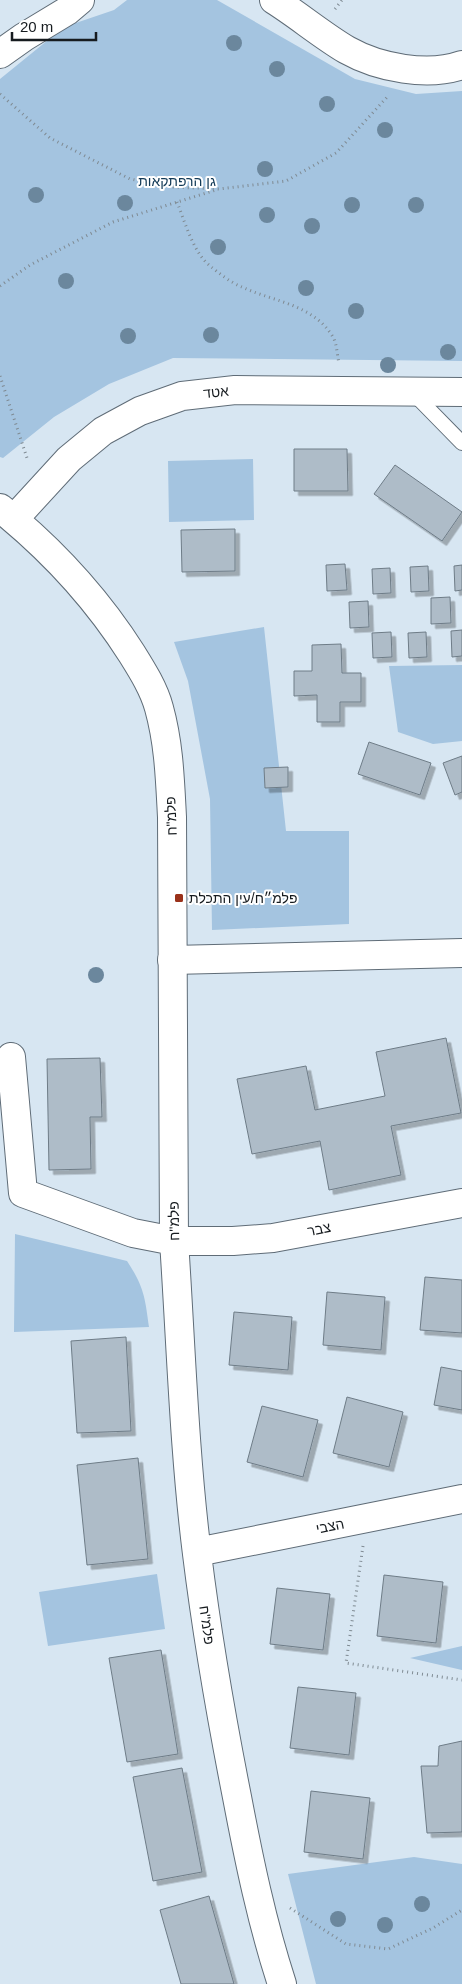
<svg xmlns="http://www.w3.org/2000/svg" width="462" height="1984" viewBox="0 0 462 1984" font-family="Helvetica,Heebo,sans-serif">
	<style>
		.green { fill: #a4c4e0 }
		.building { fill: #aebcc8; stroke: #6e7c87; filter: url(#shadow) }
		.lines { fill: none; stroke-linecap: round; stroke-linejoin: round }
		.service-casing { stroke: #5f6c77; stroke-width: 16 }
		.minor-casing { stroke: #5f6c77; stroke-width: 30 }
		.tertiary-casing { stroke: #5f6c77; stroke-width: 30 }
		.path { stroke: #7f8a92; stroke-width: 3; stroke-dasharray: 1 4; stroke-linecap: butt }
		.service { stroke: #fff; stroke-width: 14 }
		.minor { stroke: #fff; stroke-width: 28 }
		.tertiary { stroke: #fff; stroke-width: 28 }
		.tree { fill: #6b879d }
		.poi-dot { fill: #9a311a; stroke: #fff; stroke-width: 2 }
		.labels { text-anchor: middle; stroke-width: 4; stroke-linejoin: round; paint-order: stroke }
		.park-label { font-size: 14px; fill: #123a57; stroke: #fff }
		.street-label { font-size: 14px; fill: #161b1f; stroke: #fff }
		.poi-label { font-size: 14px; fill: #161b1f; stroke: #fff; text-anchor: start }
	</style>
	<defs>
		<filter id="shadow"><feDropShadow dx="4.5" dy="4.5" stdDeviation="0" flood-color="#0004"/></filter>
	</defs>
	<rect width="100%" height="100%" fill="#d7e6f2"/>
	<path class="green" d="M 127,0 L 217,0 L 355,79 L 416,94 L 462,91 L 462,361 L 173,358 L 109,384 L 54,417 L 3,458 L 0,457 L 0,79 L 64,27 L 114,10 Z
		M 253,459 L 254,520 L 169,522 L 168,461 Z
		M 264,627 L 286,831 L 349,831 L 349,924 L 212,930 L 210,799 L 188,681 L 174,642 Z
		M 462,665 L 462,741 L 433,744 L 398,732 L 389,666 Z
		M 15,1234 L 127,1261 C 144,1287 145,1297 149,1327 L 14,1332 Z
		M 157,1574 L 165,1629 L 48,1646 L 39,1592 Z
		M 462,1646 L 462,1670 L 410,1658 Z
		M 414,1857 L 462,1864 L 462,1984 L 316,1984 L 288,1874 Z"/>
	<path class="building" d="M 294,449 L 347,449 L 348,491 L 294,491 Z
		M 395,465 L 462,512 L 442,541 L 374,494 Z
		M 235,529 L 235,571 L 182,572 L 181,530 Z
		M 345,564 L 347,590 L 327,591 L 326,565 Z
		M 462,565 L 462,590 L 455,591 L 454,566 Z
		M 428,566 L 429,591 L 411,592 L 410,567 Z
		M 390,568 L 391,593 L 373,594 L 372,569 Z
		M 450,597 L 451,623 L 431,624 L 431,598 Z
		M 368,601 L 369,627 L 350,628 L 349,602 Z
		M 462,630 L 462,656 L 452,657 L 451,631 Z
		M 391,632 L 392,657 L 373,658 L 372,633 Z
		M 426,632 L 427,657 L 409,658 L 408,633 Z
		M 341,644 L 342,673 L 361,673 L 361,702 L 340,702 L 340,722 L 317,722 L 317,695 L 294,696 L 294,671 L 312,671 L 312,645 Z
		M 369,742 L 431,763 L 420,795 L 358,774 Z
		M 462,756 L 462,792 L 455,795 L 443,763 Z
		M 288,767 L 288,787 L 265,788 L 264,768 Z
		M 446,1038 L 461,1113 L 391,1126 L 401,1175 L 329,1190 L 320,1141 L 252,1154 L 237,1079 L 306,1066 L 315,1110 L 385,1096 L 376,1052 Z
		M 100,1058 L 102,1117 L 90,1117 L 91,1169 L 49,1170 L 47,1059 Z
		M 425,1277 L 462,1280 L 462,1333 L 420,1330 Z
		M 327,1292 L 385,1297 L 381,1350 L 323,1345 Z
		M 234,1312 L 292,1317 L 288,1370 L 229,1365 Z
		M 126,1337 L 131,1431 L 77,1433 L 71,1341 Z
		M 441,1367 L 462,1371 L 462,1410 L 434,1405 Z
		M 347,1397 L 403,1412 L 389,1467 L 333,1453 Z
		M 262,1406 L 318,1420 L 303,1477 L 247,1462 Z
		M 138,1458 L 148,1559 L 87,1565 L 77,1465 Z
		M 384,1575 L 443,1582 L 436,1643 L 377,1636 Z
		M 277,1588 L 330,1594 L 323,1650 L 270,1644 Z
		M 161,1650 L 178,1754 L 127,1762 L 109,1658 Z
		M 298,1687 L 356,1693 L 349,1755 L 290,1748 Z
		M 462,1741 L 462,1832 L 427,1833 L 421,1766 L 438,1766 L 439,1746 Z
		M 182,1768 L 202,1872 L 153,1881 L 133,1777 Z
		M 311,1791 L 370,1798 L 363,1859 L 304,1852 Z
		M 209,1896 L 234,1984 L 181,1984 L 160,1910 Z"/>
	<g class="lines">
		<defs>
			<path id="service" d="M 413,393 L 462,443"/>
			<path id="minor" d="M 274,0 C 298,15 323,36 347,50 C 379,68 428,77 462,65
				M 0,54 L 24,37 L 67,11 L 80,0
				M 14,519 L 69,459 L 103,431 L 140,411 L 182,396 L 235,390 L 462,392
				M 172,960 L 462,953
				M 11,1057 L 23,1193 L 133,1233 L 174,1241 C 181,1345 184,1450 197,1554 C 207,1635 221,1716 237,1797 C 249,1860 262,1923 282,1984
				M 197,1552 L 462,1499"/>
			<path id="tertiary" d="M 0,508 C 51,549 97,599 132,654 C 142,670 154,689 159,708 C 169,744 170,780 172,817 L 174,1241 L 233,1241 L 273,1238 L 462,1203"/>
		</defs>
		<use href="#service" class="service-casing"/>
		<use href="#minor" class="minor-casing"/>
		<use href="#tertiary" class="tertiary-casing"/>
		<path class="path" d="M 335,9 L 342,0
			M 0,94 L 50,138 L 130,179 L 173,187 L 219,189 L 286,181 L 336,153 L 389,95
			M 177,202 C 185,222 193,252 210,266 C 219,273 231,283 242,287 C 274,302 313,304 333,337 C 337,344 337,355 339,363
			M 0,286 L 30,265 L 113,222 L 216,190
			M 0,376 L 28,461
			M 363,1546 L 346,1663 L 462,1680
			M 290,1908 L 346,1944 L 388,1949 L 433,1928 L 462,1910"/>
		<use href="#service" class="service"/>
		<use href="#minor" class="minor"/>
		<use href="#tertiary" class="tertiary"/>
	</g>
	<g class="tree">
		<circle cx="234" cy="43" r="8"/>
		<circle cx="277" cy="69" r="8"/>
		<circle cx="327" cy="104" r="8"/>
		<circle cx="385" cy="130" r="8"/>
		<circle cx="265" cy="169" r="8"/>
		<circle cx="36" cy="195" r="8"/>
		<circle cx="125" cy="203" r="8"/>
		<circle cx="352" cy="205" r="8"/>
		<circle cx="416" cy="205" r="8"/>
		<circle cx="267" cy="215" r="8"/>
		<circle cx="312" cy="226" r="8"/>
		<circle cx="218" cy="247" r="8"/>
		<circle cx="66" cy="281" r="8"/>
		<circle cx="306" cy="288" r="8"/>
		<circle cx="356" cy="311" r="8"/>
		<circle cx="211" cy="335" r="8"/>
		<circle cx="128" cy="336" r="8"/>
		<circle cx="448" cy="352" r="8"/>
		<circle cx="388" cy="365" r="8"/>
		<circle cx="96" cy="975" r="8"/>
		<circle cx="422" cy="1904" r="8"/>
		<circle cx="338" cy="1919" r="8"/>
		<circle cx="385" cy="1925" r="8"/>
	</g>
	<rect class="poi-dot" x="174" y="893" width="10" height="10" rx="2.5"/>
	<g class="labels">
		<g class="park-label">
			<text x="177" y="186">גן הרפתקאות</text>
		</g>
		<g class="street-label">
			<text transform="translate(216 392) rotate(-6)" y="5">אטד</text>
			<text transform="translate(171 816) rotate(-92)" y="5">פלמ"ח</text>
			<text transform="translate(174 1221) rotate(-91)" y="5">פלמ"ח</text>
			<text transform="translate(319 1229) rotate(-11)" y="5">צבר</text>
			<text transform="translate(330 1526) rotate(-11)" y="5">הצבי</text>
			<text transform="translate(207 1625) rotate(82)" y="5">פלמ"ח</text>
		</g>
		<g class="poi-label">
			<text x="189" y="903">פלמ״ח/עין התכלת</text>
		</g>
	</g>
	<path d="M12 32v8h84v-8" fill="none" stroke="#161b1f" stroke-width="2.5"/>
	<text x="20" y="32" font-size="15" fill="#161b1f" stroke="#ffffff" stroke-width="4" paint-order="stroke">20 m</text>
</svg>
